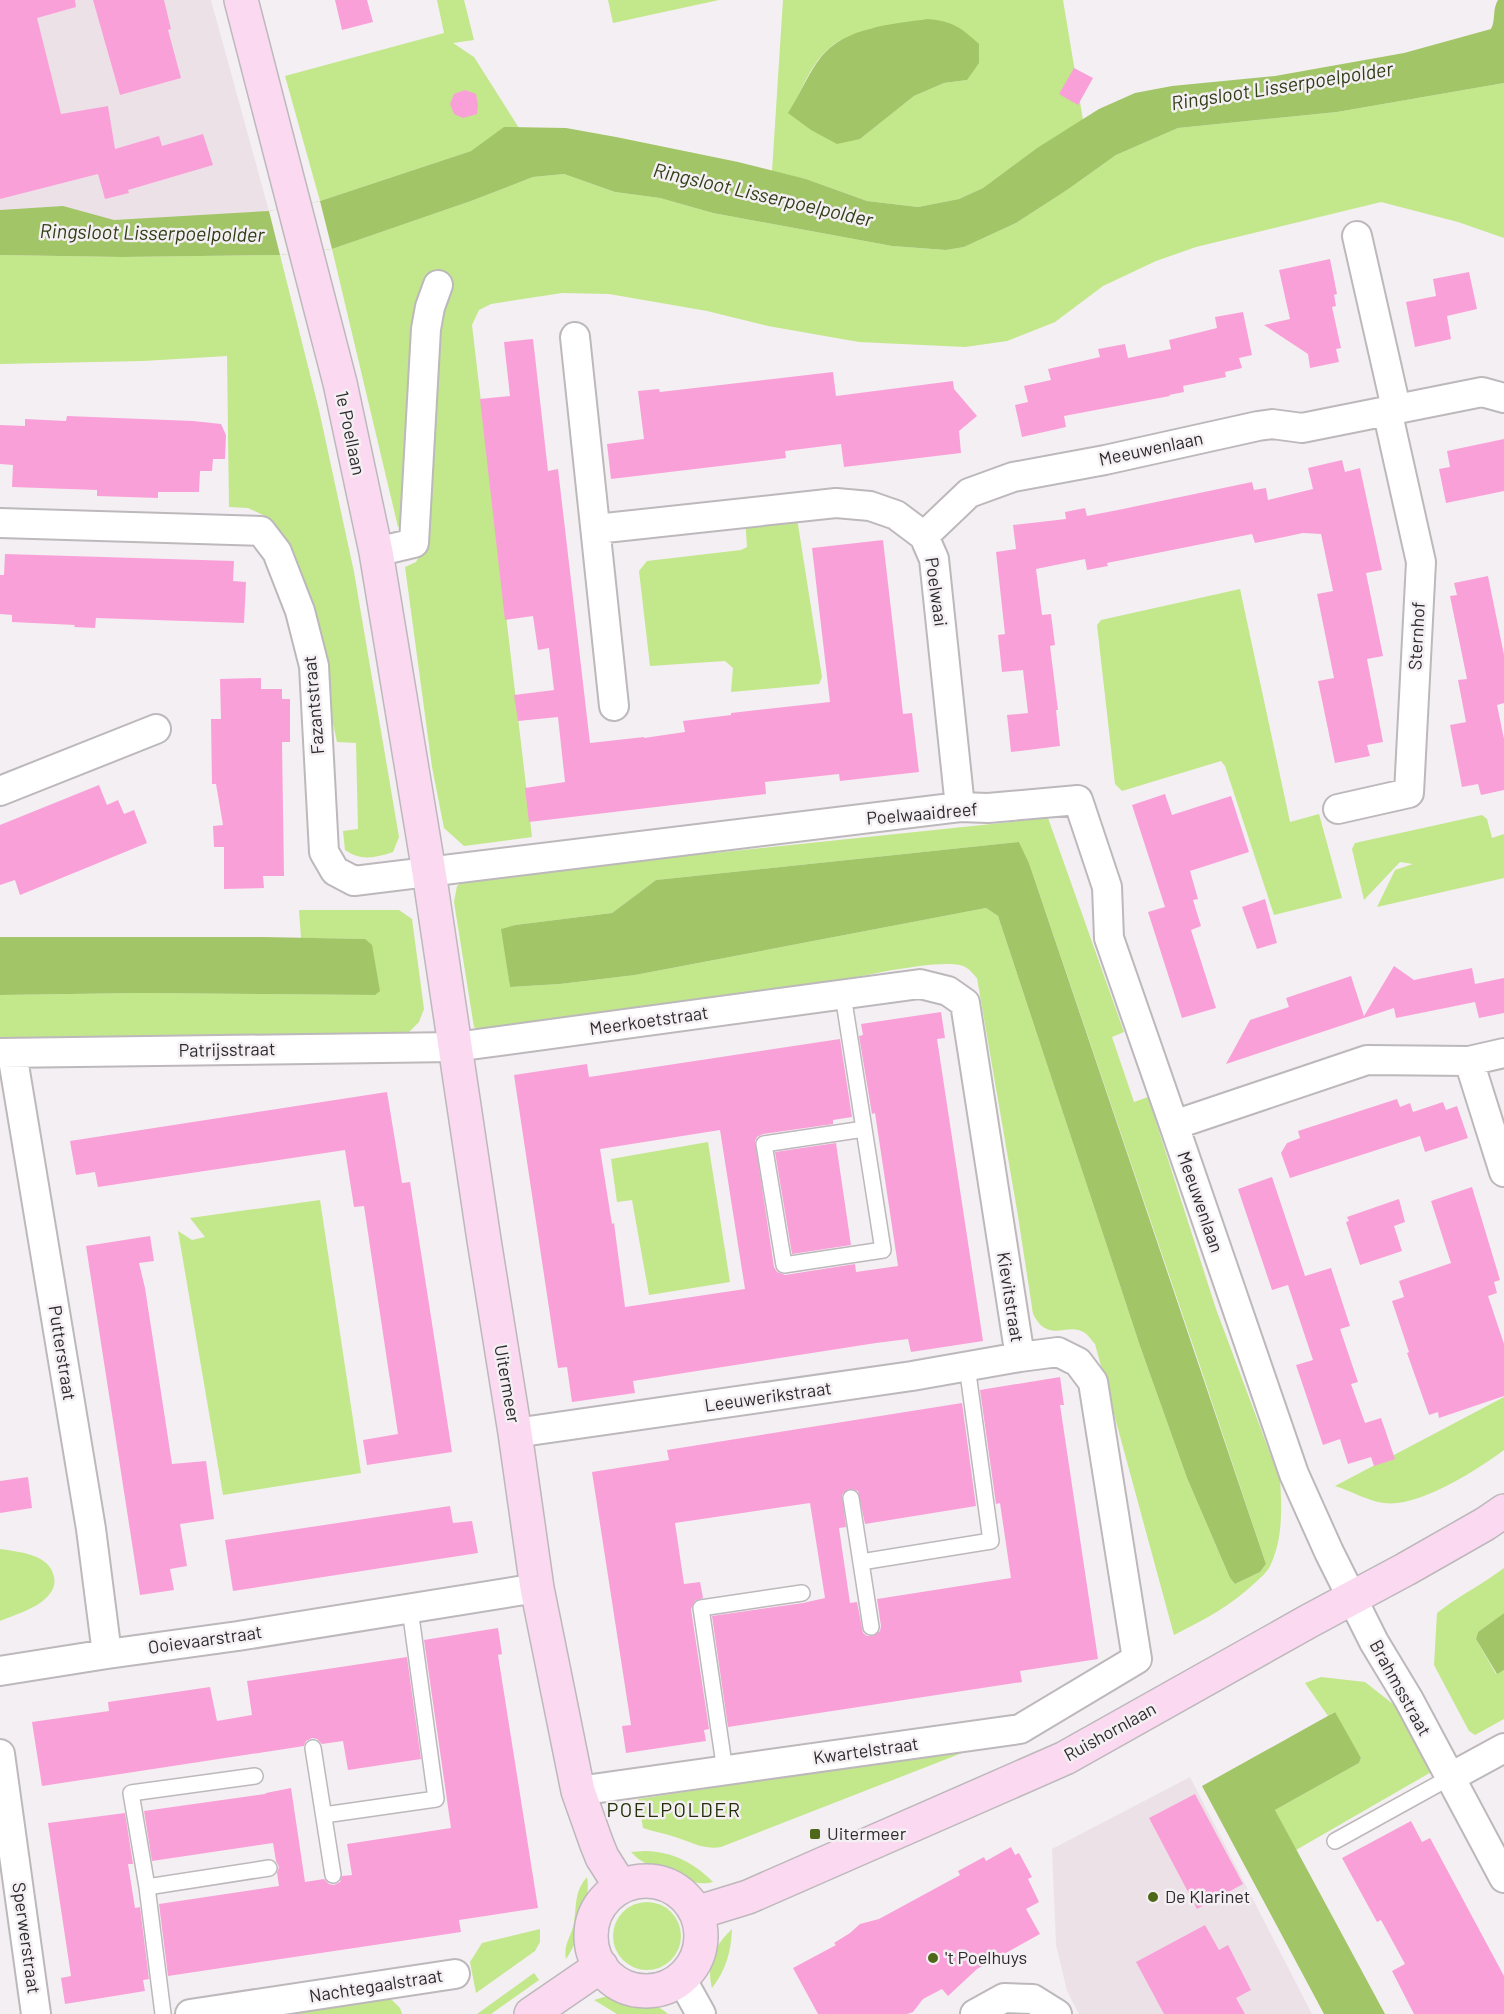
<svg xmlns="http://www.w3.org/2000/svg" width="1504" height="2014" viewBox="0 0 1504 2014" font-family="Barlow,sans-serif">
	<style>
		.built { fill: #ede1e8 }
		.green { fill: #c3e78b; fill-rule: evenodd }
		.water { fill: #a2c567 }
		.pier { fill: #f4eff2 }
		.building { fill: #faa0d9; fill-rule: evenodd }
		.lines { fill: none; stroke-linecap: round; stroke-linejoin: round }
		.lane-casing { stroke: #bdb8bb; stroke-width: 18 }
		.street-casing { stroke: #bdb8bb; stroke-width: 32 }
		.secondary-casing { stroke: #bdb8bb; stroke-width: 36 }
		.lane { stroke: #fff; stroke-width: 15 }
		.street { stroke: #fff; stroke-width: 28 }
		.secondary { stroke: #fbd9f0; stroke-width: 33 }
		.poi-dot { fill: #4e6718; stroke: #f4eff2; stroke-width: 2 }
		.labels { text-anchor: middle; stroke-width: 5; stroke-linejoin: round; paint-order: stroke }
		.street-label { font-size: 18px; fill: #2d2b2d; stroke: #f4eff2 }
		.poi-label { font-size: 18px; fill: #2d2b2d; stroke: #f4eff2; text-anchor: start }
		.water-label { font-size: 20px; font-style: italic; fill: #303e17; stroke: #f4eff2 }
		.neighbourhood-label { font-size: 20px; letter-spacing: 1.5px; fill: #222f0a; stroke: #f4eff2 }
	</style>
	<rect width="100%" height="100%" fill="#f4eff2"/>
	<path class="built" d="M 0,0 L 211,0 L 269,211 L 267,228 L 0,216 Z
		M 1190,1777 L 1312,2014 L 1079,2014 L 1067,1991 L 1056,1945 L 1052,1849 Z"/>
	<path class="green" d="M 437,0 L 464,0 L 474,40 L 453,43 L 474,57 L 519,128 L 504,128 L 471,151 L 320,201 L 285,76 L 444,33 Z
		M 608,0 L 719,0 L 613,23 Z
		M 783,0 L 1063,0 L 1083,120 L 1037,148 L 983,188 L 959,199 L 918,207 L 867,201 L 806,179 L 772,171 ZM 872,28 L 967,80 L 944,83 L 914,96 L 860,139 L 789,113 C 802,91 811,61 833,45 C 843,37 860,33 872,28 Z
		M 1504,83 L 1504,238 L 1458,222 L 1381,202 L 1196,247 L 1156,261 L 1103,286 L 1055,322 L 1007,341 L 965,347 L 859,342 L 768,326 L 707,311 L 609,294 L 562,293 L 491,304 L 479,310 L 472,325 L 532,837 L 464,846 L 444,828 L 432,767 L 405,567 L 416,562 L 422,550 L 406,523 L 398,527 L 332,249 L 471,201 L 533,177 L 564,174 L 615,192 L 660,198 L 713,213 L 892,246 L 946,250 L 964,247 L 1016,223 L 1067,190 L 1116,155 L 1178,128 L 1337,112 Z
		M 0,255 L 122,257 L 280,255 L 319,410 L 354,572 L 399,837 L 393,852 C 375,858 361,861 345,850 L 343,831 L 358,829 L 356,743 L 337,742 L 316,644 L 280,533 L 265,516 L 248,508 L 229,507 L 227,356 L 143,361 L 0,364 Z
		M 796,512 L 822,677 L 819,684 L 731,692 L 733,668 L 725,661 L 650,666 L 639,571 L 647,561 L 741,550 L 747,547 L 745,517 Z
		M 1240,589 L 1290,822 L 1319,814 L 1342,898 L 1274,915 L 1225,766 L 1221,761 L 1122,791 L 1115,784 L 1097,625 L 1101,620 Z
		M 1482,815 L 1487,819 L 1492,838 L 1504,834 L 1504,878 L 1377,907 L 1395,870 L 1413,864 L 1400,862 L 1364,900 L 1352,849 L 1355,843 Z
		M 1048,818 L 1124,1032 L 1112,1037 L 1134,1102 L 1148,1097 L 1216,1309 L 1280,1480 C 1282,1509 1283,1541 1269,1568 C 1266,1573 1261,1577 1257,1581 C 1232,1605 1204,1620 1174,1635 L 1095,1344 C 1092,1341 1089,1336 1085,1333 C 1067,1321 1049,1345 1033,1314 L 1018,1216 L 977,978 C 973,974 969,968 963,966 C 940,958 857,977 830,983 L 486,1034 L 474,1027 L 454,902 L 457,886 L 466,879 ZM 1019,842 L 1029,863 L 1198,1360 L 1266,1564 L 1260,1572 L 1235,1584 L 1230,1578 L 1187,1478 L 1140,1346 L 998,916 L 986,908 L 635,975 L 560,984 L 510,987 L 502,929 L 515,925 L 612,913 L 656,880 Z
		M 299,910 L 399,910 L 412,919 L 424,1009 L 419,1022 L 408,1033 L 0,1042 L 0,995 L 140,993 L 375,995 L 365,939 L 301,938 Z
		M 708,1142 L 730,1282 L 649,1295 L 632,1200 L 617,1202 L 611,1159 Z
		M 320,1200 L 361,1473 L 223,1495 L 178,1231 L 192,1240 L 205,1237 L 190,1218 Z
		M 1504,1397 L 1504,1450 C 1477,1470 1418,1508 1384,1503 C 1368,1501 1351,1491 1335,1486 Z
		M 0,1549 C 19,1552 50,1554 54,1577 C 56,1586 52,1592 46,1598 C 35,1609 14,1615 0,1621 Z
		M 1504,1568 L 1504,1613 L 1478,1632 L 1476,1639 L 1496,1674 L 1504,1670 L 1504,1719 L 1475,1735 L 1469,1731 L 1434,1665 L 1437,1613 C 1458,1596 1482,1585 1504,1568 Z
		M 1321,1677 L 1365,1682 L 1398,1708 L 1433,1771 L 1296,1850 L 1275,1810 L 1359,1763 L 1361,1758 L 1334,1712 L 1328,1716 L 1305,1683 Z
		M 960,1750 L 962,1753 L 721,1847 C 703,1850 692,1842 675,1837 C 664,1833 654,1832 643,1828 L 638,1799 Z
		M 645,1851 C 673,1852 693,1862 713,1882 C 697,1886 686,1880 673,1873 C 656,1863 648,1870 631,1852 Z
		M 587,1877 C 591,1898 579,1942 566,1959 C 563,1943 572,1937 574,1922 C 577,1904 574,1892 587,1877 Z
		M613 1936a34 34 0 1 1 68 0a34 34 0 1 1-68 0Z
		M 540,1929 L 540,1942 L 535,1951 L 476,1993 L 470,1962 L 482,1943 Z
		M 732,1929 C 731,1952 726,1970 712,1988 C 706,1964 714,1946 732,1929 Z
		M 534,1973 L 539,1980 L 491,2014 L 477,2014 Z
		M 388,1996 L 400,2008 L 402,2014 L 230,2014 Z
		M 604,1997 C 622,1997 655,2001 668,2014 L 617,2014 L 594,2000 Z"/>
	<path class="water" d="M 1498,0 L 1504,0 L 1504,83 L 1337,112 L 1178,128 L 1116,155 L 1067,190 L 1016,223 L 964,247 L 946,250 L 892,246 L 713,213 L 660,198 L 615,192 L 564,174 L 533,177 L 471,201 L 332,249 L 280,255 L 122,257 L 0,255 L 0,210 L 63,206 L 114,220 L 269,211 L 320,201 L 471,151 L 504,127 L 566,128 L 616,137 L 738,162 L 806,179 L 867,201 L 918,207 L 959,199 L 983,188 L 1037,148 L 1099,109 L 1135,93 L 1172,86 L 1275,76 L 1404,53 L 1491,29 C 1496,20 1492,10 1498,0 Z
		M 928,19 C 952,21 962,28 979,44 L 979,63 L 967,80 L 944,83 L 914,96 L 860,139 L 837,144 L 811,130 L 788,113 C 800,94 808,74 821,57 C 845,27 893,24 928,19 Z
		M 1019,842 L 1029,863 L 1266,1564 L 1260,1572 L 1235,1584 L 1230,1578 L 1187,1478 L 1140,1346 L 998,916 L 986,908 L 635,975 L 560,984 L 510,987 L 501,929 L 515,925 L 612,913 L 656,880 Z
		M 0,937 L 262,937 L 365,939 L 372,945 L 380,991 L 375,995 L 140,993 L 0,995 Z
		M 1504,1613 L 1504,1670 L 1497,1674 L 1476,1639 L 1478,1632 Z
		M 1335,1712 L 1361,1758 L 1359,1763 L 1275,1810 L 1385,2014 L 1324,2014 L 1202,1786 Z"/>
	<path class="pier" d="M 320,201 L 332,249 L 280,255 L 269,211 Z"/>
	<path class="building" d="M 0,0 L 75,0 L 76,7 L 37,18 L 61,114 L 108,106 L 115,149 L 159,136 L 162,146 L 203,134 L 213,165 L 128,190 L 129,193 L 105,199 L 98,174 L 0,199 Z
		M 93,0 L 164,0 L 171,29 L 168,30 L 181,78 L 120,95 Z
		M 335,0 L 367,0 L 373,22 L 342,30 Z
		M 1074,68 L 1093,78 L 1078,105 L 1059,94 Z
		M 465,90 L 476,94 L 478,105 L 477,114 L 463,118 L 454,114 L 450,104 L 454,94 Z
		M 1330,259 L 1337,294 L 1334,295 L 1336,306 L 1332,307 L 1341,348 L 1336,349 L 1339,362 L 1310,368 L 1308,354 L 1264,325 L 1290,319 L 1279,270 Z
		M 1469,272 L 1477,309 L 1447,316 L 1451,339 L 1415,347 L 1406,302 L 1436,296 L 1433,279 Z
		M 1243,312 L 1252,355 L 1239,358 L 1242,368 L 1225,372 L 1226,377 L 1183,386 L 1184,392 L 1169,395 L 1170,396 L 1064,416 L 1066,427 L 1022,437 L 1015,405 L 1028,402 L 1024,386 L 1051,380 L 1048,369 L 1100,357 L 1098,349 L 1125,344 L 1128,358 L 1171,349 L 1169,340 L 1217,328 L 1215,317 Z
		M 533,339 L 548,471 L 558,469 L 590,743 L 644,737 L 644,738 L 685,732 L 683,721 L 731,715 L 731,713 L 830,702 L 812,548 L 883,540 L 903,714 L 912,713 L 919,772 L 840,781 L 839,774 L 765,782 L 766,794 L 529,822 L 525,788 L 565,782 L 558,717 L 518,721 L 514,695 L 554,690 L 549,648 L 538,650 L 533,616 L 505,620 L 480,399 L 510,396 L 504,342 Z
		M 833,372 L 836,396 L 953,381 L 954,389 L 977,416 L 959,431 L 961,453 L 844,467 L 841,444 L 785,451 L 786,458 L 611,479 L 607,444 L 644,439 L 638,391 L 659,389 L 660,392 Z
		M 67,416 L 193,421 L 221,424 L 226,435 L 225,459 L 213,459 L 212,471 L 200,471 L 199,492 L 158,492 L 158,498 L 97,496 L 97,490 L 12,487 L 13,465 L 0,464 L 0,425 L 25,426 L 25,419 L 66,421 Z
		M 1504,439 L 1504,491 L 1446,503 L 1439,469 L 1450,467 L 1447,451 Z
		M 1342,460 L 1345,472 L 1360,468 L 1382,570 L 1366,573 L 1383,656 L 1367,659 L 1383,742 L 1367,745 L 1370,756 L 1335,763 L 1318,681 L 1334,678 L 1317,594 L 1333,591 L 1321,534 L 1303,533 L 1255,543 L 1252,534 L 1107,563 L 1108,566 L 1087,570 L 1085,559 L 1036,569 L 1042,615 L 1051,614 L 1055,645 L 1050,646 L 1058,710 L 1056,710 L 1060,746 L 1011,752 L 1007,715 L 1028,713 L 1023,670 L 1002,672 L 998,635 L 1005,634 L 996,552 L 1016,549 L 1013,525 L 1066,519 L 1065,512 L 1085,508 L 1087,516 L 1118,510 L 1252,482 L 1254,490 L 1266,488 L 1268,500 L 1313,489 L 1308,468 Z
		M 5,554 L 234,561 L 233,581 L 246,582 L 244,623 L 96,618 L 95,628 L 74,627 L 75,625 L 12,622 L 12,615 L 0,614 L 0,575 L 4,575 Z
		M 1488,576 L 1504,655 L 1504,703 L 1497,705 L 1504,739 L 1504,790 L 1481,795 L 1478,784 L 1462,787 L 1450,725 L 1466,722 L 1458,680 L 1467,679 L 1450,596 L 1457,595 L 1454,583 Z
		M 261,678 L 261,689 L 282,689 L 282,699 L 290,699 L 290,742 L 282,742 L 284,876 L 263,876 L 264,888 L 224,889 L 224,847 L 214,847 L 213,826 L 223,825 L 216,784 L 212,784 L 211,719 L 221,719 L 220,679 Z
		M 99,785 L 107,805 L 118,800 L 124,814 L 134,810 L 147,843 L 20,895 L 15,880 L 0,885 L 0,825 Z
		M 1165,794 L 1172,815 L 1231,796 L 1249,852 L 1190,871 L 1198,899 L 1193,900 L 1201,926 L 1191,930 L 1216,1008 L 1182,1018 L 1148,912 L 1165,907 L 1132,805 Z
		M 1265,899 L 1277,943 L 1257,949 L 1242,907 Z
		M 1394,966 L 1414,980 L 1472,968 L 1475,984 L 1504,978 L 1504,1013 L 1479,1018 L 1475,1002 L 1396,1018 L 1394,1008 L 1226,1064 L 1250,1020 L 1289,1007 L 1286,998 L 1351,976 L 1364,1016 Z
		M 941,1012 L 945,1038 L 937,1039 L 983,1341 L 911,1352 L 908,1339 L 876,1343 L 633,1381 L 635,1393 L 572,1402 L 567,1367 L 558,1368 L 514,1075 L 587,1064 L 589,1077 L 840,1039 L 852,1117 L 833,1120 L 833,1124 L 763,1134 L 757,1137 L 755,1141 L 774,1267 L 777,1272 L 785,1275 L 855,1264 L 856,1272 L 898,1266 L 875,1113 L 872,1114 L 859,1036 L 863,1035 L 861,1024 ZM 720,1130 L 745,1289 L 625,1307 L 614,1223 L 612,1224 L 600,1149 Z
		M 387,1092 L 402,1183 L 410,1182 L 452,1452 L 367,1465 L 363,1440 L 398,1434 L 364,1206 L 354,1207 L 345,1150 L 98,1187 L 95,1172 L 76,1175 L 70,1141 Z
		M 1397,1099 L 1400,1107 L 1410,1103 L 1413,1112 L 1443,1102 L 1446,1110 L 1457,1106 L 1468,1138 L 1425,1152 L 1420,1136 L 1290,1178 L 1281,1153 L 1287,1143 L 1300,1138 L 1298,1131 Z
		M 836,1143 L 851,1245 L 792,1254 L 775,1152 Z
		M 1272,1177 L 1305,1276 L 1331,1268 L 1350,1326 L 1340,1329 L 1358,1382 L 1351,1384 L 1365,1423 L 1381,1418 L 1395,1459 L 1374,1466 L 1371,1457 L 1348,1464 L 1340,1439 L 1323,1445 L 1296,1365 L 1313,1360 L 1288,1285 L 1272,1290 L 1238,1189 Z
		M 1472,1187 L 1500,1280 L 1494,1282 L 1497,1293 L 1488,1296 L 1504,1344 L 1504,1396 L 1439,1418 L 1438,1412 L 1429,1415 L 1407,1353 L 1409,1352 L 1392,1301 L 1404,1297 L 1399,1281 L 1451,1263 L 1431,1201 Z
		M 1399,1199 L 1405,1222 L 1394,1226 L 1402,1251 L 1360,1265 L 1346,1222 L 1349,1221 L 1347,1217 Z
		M 150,1236 L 154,1261 L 139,1263 L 145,1288 L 172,1464 L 206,1461 L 214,1519 L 180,1524 L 187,1566 L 170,1569 L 174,1590 L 140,1595 L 86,1246 Z
		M 1060,1377 L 1064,1405 L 1060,1405 L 1098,1659 L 1020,1671 L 1022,1682 L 728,1727 L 712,1616 L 803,1603 L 825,1598 L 810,1503 L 675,1523 L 684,1584 L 700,1582 L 703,1598 L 695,1601 L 691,1609 L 709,1729 L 704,1730 L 706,1741 L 626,1753 L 622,1726 L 631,1725 L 592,1472 L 669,1460 L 667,1450 L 962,1403 L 976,1506 L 865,1524 L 858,1491 L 849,1489 L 842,1495 L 846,1527 L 839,1528 L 850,1603 L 857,1602 L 863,1633 L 867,1636 L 873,1636 L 880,1631 L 881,1626 L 877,1599 L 1011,1578 L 1000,1503 L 996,1504 L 980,1390 Z
		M 28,1477 L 32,1508 L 0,1513 L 0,1481 Z
		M 450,1506 L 453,1523 L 472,1521 L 478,1553 L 233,1591 L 225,1540 Z
		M 498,1628 L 502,1654 L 498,1655 L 538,1908 L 459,1920 L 461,1932 L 168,1976 L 159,1904 L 279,1886 L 277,1873 L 279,1867 L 276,1861 L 273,1843 L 152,1861 L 144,1811 L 265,1794 L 266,1793 L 291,1788 L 305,1882 L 324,1879 L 329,1884 L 334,1885 L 340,1882 L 342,1876 L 352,1875 L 347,1844 L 451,1828 L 424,1640 Z
		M 407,1657 L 421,1759 L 348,1770 L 343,1741 L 322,1744 L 317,1739 L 312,1738 L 306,1741 L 304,1746 L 42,1786 L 32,1722 L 109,1711 L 108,1702 L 210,1687 L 217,1721 L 252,1715 L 247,1681 Z
		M 1195,1794 L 1243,1884 L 1197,1909 L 1149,1818 Z
		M 125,1813 L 133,1864 L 128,1864 L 135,1908 L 140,1907 L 149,1979 L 143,1980 L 145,1991 L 65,2004 L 61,1978 L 71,1976 L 48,1823 Z
		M 1411,1821 L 1422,1842 L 1430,1838 L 1504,1976 L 1504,2014 L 1414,2014 L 1392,1971 L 1405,1964 L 1381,1920 L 1377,1922 L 1342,1858 Z
		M 1011,1847 L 1015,1855 L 1019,1853 L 1032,1877 L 1028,1879 L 1039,1902 L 1026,1909 L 1040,1934 L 977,1969 L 948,1996 L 942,1989 L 923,1999 L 913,2012 L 907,2014 L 818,2014 L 793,1968 L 836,1945 L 834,1943 L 850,1933 L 860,1924 L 879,1919 L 960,1875 L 958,1871 L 984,1857 L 986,1861 Z
		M 1205,1925 L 1219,1950 L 1228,1945 L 1251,1990 L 1236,1998 L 1245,2014 L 1164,2014 L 1136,1962 Z"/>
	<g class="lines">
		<defs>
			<path id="lane" d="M 843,995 L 883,1250 L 784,1265 L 764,1144 L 864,1129
				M 851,1498 L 871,1627
				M 861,1562 L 991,1541 L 967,1366
				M 313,1748 L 333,1875
				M 725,1771 L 701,1608 L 802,1593
				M 324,1815 L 436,1799 L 410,1609
				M 1335,1841 L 1449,1778
				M 147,1887 L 269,1868
				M 163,2014 L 147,1887 L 131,1793 L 255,1776"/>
			<path id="street" d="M 1357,236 L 1396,408
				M 575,337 L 614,706
				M 0,523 L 261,531 L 277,552 L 300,611 L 314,666 L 324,852 L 335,871 L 354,881 L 960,807 L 988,808 L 1078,800 L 1107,887 L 1109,938 L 1174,1125
				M 596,529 L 836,503 L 870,506 L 896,515 L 924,536 L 934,559 L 960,807
				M 924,536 L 969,493 L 1013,477 L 1105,460 L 1258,426 L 1272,424 L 1302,428 L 1482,392 L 1504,398
				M 376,552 L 414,543 L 426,329 L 430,307 L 438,285
				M 0,791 L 156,729
				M 1338,809 L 1409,793 L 1421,562 L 1387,410
				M 0,1053 L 455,1047 L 920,984 L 948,991 L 965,1003 L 1020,1357 L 1058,1352 L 1078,1362 L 1093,1382 L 1137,1659 L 1020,1729 L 578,1791
				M 12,1053 L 91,1529 L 107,1654
				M 1504,1053 L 1469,1061 L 1367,1060 L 1174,1125 L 1294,1474 L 1329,1552 L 1374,1642 L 1409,1700 L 1504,1878
				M 1469,1061 L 1504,1172
				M 515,1433 L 912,1376 L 1020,1357
				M 0,1671 L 107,1654 L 238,1636 L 537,1588
				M 0,1754 L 36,2014
				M 1449,1778 L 1504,1748
				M 681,1978 L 701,2014
				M 190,2014 L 455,1974
				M 975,2014 L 1004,1998 L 1033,1999 L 1057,2014"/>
			<path id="secondary" d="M 241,0 L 340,383 L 376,552 L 429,872 L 484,1240 L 515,1433 L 537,1588 L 578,1791 L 596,1842 L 602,1857 L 621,1887
				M591 1936a55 55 0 1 1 110 0a55 55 0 1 1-110 0Z
				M 696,1913 L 748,1897 L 1065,1758 L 1309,1621 L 1406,1569 L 1485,1524 L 1504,1511
				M 531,2014 L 601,1966"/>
		</defs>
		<use href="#lane" class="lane-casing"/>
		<use href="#street" class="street-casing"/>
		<use href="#secondary" class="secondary-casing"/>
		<use href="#lane" class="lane"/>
		<use href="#street" class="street"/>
		<use href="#secondary" class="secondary"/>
	</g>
	<g class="poi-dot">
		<rect x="809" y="1828" width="12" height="12" rx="3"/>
		<circle cx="1153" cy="1897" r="6"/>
		<circle cx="933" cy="1958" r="6"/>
	</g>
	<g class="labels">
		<g class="street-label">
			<text transform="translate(350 433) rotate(78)" y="6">1e Poellaan</text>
			<text transform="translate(1151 449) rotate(-12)" y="6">Meeuwenlaan</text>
			<text transform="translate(936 592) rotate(82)" y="6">Poelwaai</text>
			<text transform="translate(1417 636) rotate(-87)" y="6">Sternhof</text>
			<text transform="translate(314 705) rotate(-95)" y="6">Fazantstraat</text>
			<text transform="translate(922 814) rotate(-5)" y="6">Poelwaaidreef</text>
			<text transform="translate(649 1021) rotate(-8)" y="6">Meerkoetstraat</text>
			<text transform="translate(227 1050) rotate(-1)" y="6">Patrijsstraat</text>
			<text transform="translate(1200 1202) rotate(71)" y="6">Meeuwenlaan</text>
			<text transform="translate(1010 1297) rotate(81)" y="6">Kievitstraat</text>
			<text transform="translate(62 1353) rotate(81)" y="6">Putterstraat</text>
			<text transform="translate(507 1384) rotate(80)" y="6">Uitermeer</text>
			<text transform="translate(768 1397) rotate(-8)" y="6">Leeuwerikstraat</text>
			<text transform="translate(205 1640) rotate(-8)" y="6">Ooievaarstraat</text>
			<text transform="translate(1400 1688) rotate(61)" y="6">Brahmsstraat</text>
			<text transform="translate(1110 1732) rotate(-29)" y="6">Ruishornlaan</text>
			<text transform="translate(866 1751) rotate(-8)" y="6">Kwartelstraat</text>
			<text transform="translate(26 1938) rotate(82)" y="6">Sperwerstraat</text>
			<text transform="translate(376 1986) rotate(-9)" y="6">Nachtegaalstraat</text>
		</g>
		<g class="poi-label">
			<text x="827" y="1840">Uitermeer</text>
			<text x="1165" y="1903">De Klarinet</text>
			<text x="945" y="1964">'t Poelhuys</text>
		</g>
		<g class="water-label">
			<text transform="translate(1282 86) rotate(-9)" y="7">Ringsloot Lisserpoelpolder</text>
			<text transform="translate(763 195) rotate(13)" y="7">Ringsloot Lisserpoelpolder</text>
			<text transform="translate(152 233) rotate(1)" y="7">Ringsloot Lisserpoelpolder</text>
		</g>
		<g class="neighbourhood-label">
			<text x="674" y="1817">POELPOLDER</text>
		</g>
	</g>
</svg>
